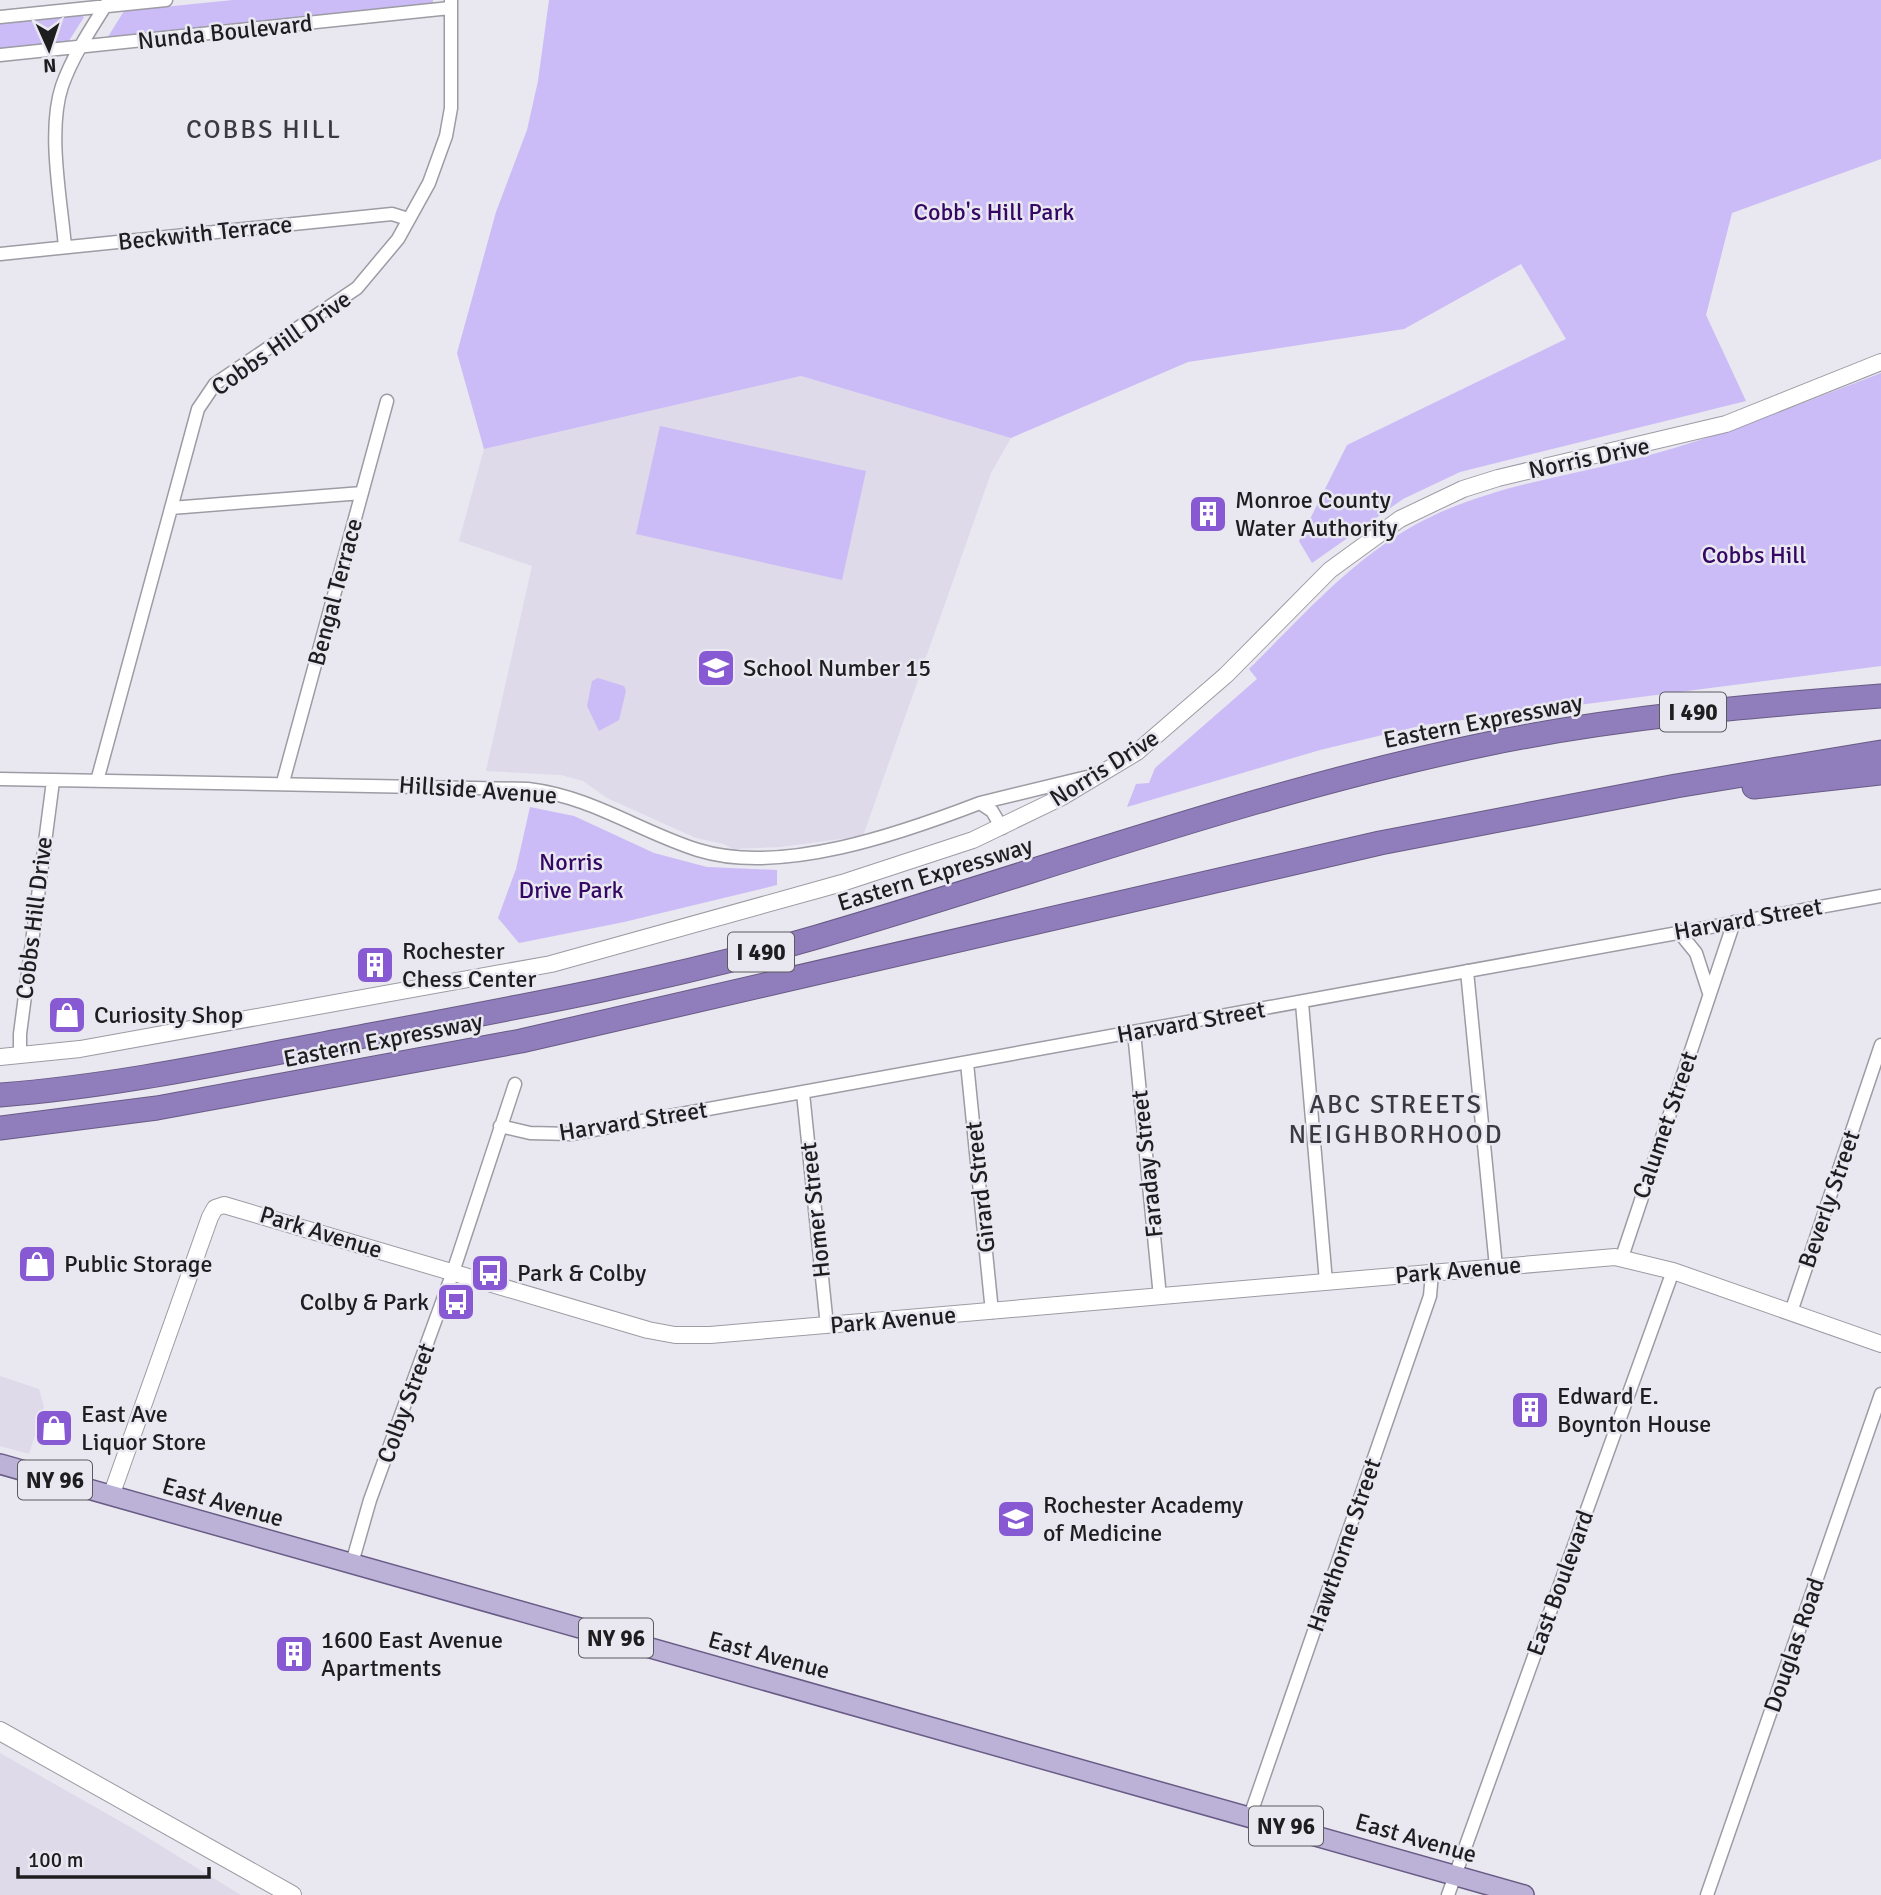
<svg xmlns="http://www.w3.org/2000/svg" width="1881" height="1895" viewBox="0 0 1881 1895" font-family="Signika,sans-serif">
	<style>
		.built { fill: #dedaea }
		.green { fill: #cbbbf6 }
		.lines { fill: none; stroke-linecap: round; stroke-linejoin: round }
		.minor-casing { stroke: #9d9ba3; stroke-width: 15 }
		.tertiary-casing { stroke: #9d9ba3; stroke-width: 18 }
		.secondary-casing { stroke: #9d9ba3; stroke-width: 20 }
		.primary-casing { stroke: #685b85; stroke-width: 22 }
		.motorway-casing { stroke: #685b85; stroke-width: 25 }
		.minor { stroke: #fff; stroke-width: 12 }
		.tertiary { stroke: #fff; stroke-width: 16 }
		.secondary { stroke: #fff; stroke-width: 18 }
		.primary { stroke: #bcb1d6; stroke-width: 19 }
		.motorway { stroke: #907dbb; stroke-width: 23 }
		.labels { text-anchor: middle; stroke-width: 5; stroke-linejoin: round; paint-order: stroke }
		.shield { fill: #e9e7f0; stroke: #5b5a5e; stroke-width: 2 }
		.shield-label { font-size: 23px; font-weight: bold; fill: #1e1d20 }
		.street-label { font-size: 24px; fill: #1e1d20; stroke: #e9e7f0 }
		.park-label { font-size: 24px; fill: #340764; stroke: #e9e7f0 }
		.poi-label { font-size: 24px; fill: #1e1d20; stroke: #e9e7f0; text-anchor: start }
		.neighbourhood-label { font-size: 26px; letter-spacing: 2px; fill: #3c3a41; stroke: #e9e7f0 }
	</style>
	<rect width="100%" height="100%" fill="#e9e7f0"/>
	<path class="built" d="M 801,376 L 1011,438 L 991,473 L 863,836 L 780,847 L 733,849 L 724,844 L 696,838 L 656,820 L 607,798 L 583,781 L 561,775 L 486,771 L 532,566 L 459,541 L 484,449 Z
		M 0,1376 L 39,1389 L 44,1407 L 29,1454 L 0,1446 Z
		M 0,1753 L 132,1828 L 241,1895 L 0,1895 Z"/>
	<path class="green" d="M 233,0 L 433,0 L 433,5 L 106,40 L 124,11 Z
		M 549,0 L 1881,0 L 1881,159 L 1732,213 L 1706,315 L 1746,401 L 1460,472 L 1403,499 L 1312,563 L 1299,541 L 1347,445 L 1566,339 L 1521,264 L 1404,329 L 1188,362 L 1011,438 L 801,376 L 484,449 L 457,353 L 496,212 L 527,130 L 538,81 Z
		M 80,15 L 84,17 L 67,44 L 0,50 L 0,23 Z
		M 1881,373 L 1881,666 L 1424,725 L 1320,750 L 1127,807 L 1136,784 L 1149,783 L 1155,768 L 1257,679 L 1249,669 C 1301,618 1349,562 1413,526 C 1483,487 1559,478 1635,459 C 1720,437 1800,404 1881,373 Z
		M 660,426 L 866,471 L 842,580 L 636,534 Z
		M 598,678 L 624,686 L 626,691 L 619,720 L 599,731 L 587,706 L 592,681 Z
		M 530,807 L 574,816 L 654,853 L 707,867 L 777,870 L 777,885 L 624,922 L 519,943 L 498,918 L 516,869 Z"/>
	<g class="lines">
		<defs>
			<path id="minor" d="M 0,17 L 166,0
				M 0,55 L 450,8
				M 65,247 C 61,200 47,131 62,86 C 73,55 92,27 109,0
				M 0,254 L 392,214 L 408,219
				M 171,508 L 362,493
				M 0,779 L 528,789 C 593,797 638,831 698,850 C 781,876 902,833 980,803 L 992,811 L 1002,828
				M 97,781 L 198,409 L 215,384 L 357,288 L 398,239 L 429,183 L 446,136 L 451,108 L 451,0
				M 283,782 L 387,401
				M 980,803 L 1087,777
				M 1679,932 L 1696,953 L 1709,993
				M 1467,971 L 1496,1267
				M 1302,1003 L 1326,1282
				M 1134,1032 L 1160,1297
				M 20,1056 L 20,1034 L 53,781
				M 967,1063 L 992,1312
				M 803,1093 L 827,1326
				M 500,1126 L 530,1133 L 571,1134 L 1881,896
				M 1622,1257 L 1734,922
				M 1791,1312 L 1881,1045
				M 352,1563 L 370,1500 L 453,1272 L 515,1084
				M 1250,1816 L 1430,1296 L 1432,1273
				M 1448,1895 L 1673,1271
				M 1707,1895 L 1881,1394"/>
			<path id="tertiary" d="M 0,1057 L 80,1049 L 551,964 L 842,883 L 973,840 L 1062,797 L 1137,752 L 1226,675 L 1330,570 L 1400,519 L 1463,489 L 1498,478 L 1726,424 L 1881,362
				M 111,1496 L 210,1217 L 215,1208 L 224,1205 L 648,1330 L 675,1335 L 710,1335 L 1615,1257 L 1673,1271 L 1881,1344"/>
			<path id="secondary" d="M 0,1731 L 292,1895"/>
			<path id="primary" d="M 0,1464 L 1524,1895"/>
			<path id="motorway" d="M 1754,787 L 1881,773
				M 0,1095 C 119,1086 236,1060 354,1038 C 509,1009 665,981 817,937 C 1040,872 1259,791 1487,744 C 1617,717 1749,706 1881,696
				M 0,1128 L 157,1108 L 521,1041 L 1380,843 L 1676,786 L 1881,752"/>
		</defs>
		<use href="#minor" class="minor-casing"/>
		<use href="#tertiary" class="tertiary-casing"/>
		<use href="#secondary" class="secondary-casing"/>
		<use href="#primary" class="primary-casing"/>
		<use href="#motorway" class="motorway-casing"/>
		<use href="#minor" class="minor"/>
		<use href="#tertiary" class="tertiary"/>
		<use href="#secondary" class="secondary"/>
		<use href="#primary" class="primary"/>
		<use href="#motorway" class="motorway"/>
	</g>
	<defs>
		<symbol id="building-square" viewBox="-11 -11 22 22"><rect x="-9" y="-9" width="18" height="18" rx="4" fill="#875ad4" stroke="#e9e7f0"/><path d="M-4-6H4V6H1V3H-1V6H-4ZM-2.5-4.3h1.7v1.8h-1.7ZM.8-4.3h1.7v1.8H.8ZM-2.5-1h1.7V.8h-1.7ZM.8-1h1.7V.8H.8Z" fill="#fff"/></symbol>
		<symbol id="school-square" viewBox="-11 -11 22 22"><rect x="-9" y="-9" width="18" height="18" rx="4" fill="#875ad4" stroke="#e9e7f0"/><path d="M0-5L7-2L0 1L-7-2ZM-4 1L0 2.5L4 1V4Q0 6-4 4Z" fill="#fff"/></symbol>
		<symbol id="shop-square" viewBox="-11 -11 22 22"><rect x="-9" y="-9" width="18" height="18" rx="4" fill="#875ad4" stroke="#e9e7f0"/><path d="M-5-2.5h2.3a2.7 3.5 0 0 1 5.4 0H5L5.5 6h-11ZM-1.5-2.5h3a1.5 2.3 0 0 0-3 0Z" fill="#fff"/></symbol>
		<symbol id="bus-square" viewBox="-11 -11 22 22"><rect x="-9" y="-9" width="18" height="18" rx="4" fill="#875ad4" stroke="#e9e7f0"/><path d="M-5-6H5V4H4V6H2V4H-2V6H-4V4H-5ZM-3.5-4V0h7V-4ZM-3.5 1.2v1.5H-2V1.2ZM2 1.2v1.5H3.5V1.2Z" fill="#fff"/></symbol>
	</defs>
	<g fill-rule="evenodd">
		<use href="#building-square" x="1186" y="492" width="44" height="44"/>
		<use href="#school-square" x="694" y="646" width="44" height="44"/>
		<use href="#building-square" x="353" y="943" width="44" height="44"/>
		<use href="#shop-square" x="45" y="993" width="44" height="44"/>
		<use href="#shop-square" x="15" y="1242" width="44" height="44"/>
		<use href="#bus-square" x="468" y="1251" width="44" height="44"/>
		<use href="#bus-square" x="434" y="1280" width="44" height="44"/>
		<use href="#building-square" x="1508" y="1388" width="44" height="44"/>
		<use href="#shop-square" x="32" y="1406" width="44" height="44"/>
		<use href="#school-square" x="994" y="1497" width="44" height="44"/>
		<use href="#building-square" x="272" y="1632" width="44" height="44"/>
	</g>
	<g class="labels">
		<g class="shield">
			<rect x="1660" y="692.5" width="66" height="39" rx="5"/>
			<rect x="728" y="932.5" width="66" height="39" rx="5"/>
			<rect x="18" y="1460.5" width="74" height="39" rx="5"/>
			<rect x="579" y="1618.5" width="74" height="39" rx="5"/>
			<rect x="1249" y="1806.5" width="74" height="39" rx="5"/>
		</g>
		<g class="shield-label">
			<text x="1693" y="720">I 490</text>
			<text x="761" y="960">I 490</text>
			<text x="55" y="1488">NY 96</text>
			<text x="616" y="1646">NY 96</text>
			<text x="1286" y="1834">NY 96</text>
		</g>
		<g class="street-label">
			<text transform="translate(225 32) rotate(-6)" y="8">Nunda Boulevard</text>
			<text transform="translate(205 233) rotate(-6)" y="8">Beckwith Terrace</text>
			<text transform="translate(281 343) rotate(-35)" y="8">Cobbs Hill Drive</text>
			<text transform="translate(1589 458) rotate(-12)" y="8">Norris Drive</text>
			<text transform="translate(335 592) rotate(-75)" y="8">Bengal Terrace</text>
			<text transform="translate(1483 721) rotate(-11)" y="8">Eastern Expressway</text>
			<text transform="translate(1104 768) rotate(-32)" y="8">Norris Drive</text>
			<text transform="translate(478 790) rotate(4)" y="8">Hillside Avenue</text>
			<text transform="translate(935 874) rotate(-17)" y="8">Eastern Expressway</text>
			<text transform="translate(34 918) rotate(-83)" y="8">Cobbs Hill Drive</text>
			<text transform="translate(1748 919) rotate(-10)" y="8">Harvard Street</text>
			<text transform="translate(1191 1022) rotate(-10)" y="8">Harvard Street</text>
			<text transform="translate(383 1040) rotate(-11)" y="8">Eastern Expressway</text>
			<text transform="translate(633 1121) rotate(-9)" y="8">Harvard Street</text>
			<text transform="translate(1665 1125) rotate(-71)" y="8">Calumet Street</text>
			<text transform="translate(1147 1164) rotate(-96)" y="8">Faraday Street</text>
			<text transform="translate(980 1187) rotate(-96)" y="8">Girard Street</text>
			<text transform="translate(1829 1199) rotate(-71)" y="8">Beverly Street</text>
			<text transform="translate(815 1210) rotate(-96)" y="8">Homer Street</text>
			<text transform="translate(321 1232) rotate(17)" y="8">Park Avenue</text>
			<text transform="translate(1458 1270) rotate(-5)" y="8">Park Avenue</text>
			<text transform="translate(893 1320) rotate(-5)" y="8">Park Avenue</text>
			<text transform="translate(406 1403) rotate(-70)" y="8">Colby Street</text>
			<text transform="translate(223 1502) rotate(16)" y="8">East Avenue</text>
			<text transform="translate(1344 1545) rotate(-71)" y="8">Hawthorne Street</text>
			<text transform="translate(1560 1583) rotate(-70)" y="8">East Boulevard</text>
			<text transform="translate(1794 1645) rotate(-71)" y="8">Douglas Road</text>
			<text transform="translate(769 1655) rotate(15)" y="8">East Avenue</text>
			<text transform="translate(1416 1838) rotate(16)" y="8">East Avenue</text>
		</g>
		<g class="park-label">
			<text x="994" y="220">Cobb's Hill Park</text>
			<text x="1754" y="563">Cobbs Hill</text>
			<text x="571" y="870">Norris<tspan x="571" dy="28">Drive Park</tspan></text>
		</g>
		<g class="poi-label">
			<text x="1235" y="508">Monroe County<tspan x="1235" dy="28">Water Authority</tspan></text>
			<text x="743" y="676">School Number 15</text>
			<text x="402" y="959">Rochester<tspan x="402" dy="28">Chess Center</tspan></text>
			<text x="94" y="1023">Curiosity Shop</text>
			<text x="64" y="1272">Public Storage</text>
			<text x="517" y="1281">Park &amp; Colby</text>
			<text x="429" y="1310" text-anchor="end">Colby &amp; Park</text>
			<text x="1557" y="1404">Edward E.<tspan x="1557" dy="28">Boynton House</tspan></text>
			<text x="81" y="1422">East Ave<tspan x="81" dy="28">Liquor Store</tspan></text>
			<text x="1043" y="1513">Rochester Academy<tspan x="1043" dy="28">of Medicine</tspan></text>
			<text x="321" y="1648">1600 East Avenue<tspan x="321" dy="28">Apartments</tspan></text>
		</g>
		<g class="neighbourhood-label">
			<text x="264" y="138">COBBS HILL</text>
			<text x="1396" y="1113">ABC STREETS<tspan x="1396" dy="30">NEIGHBORHOOD</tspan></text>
		</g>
	</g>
	<g transform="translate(49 49) rotate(177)" stroke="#e9e7f0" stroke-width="5" paint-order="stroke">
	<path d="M0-5L12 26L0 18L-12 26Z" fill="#1e1d20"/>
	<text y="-10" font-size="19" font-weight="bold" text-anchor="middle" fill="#1e1d20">N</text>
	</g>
	<path d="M18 1867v10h191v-10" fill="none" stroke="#1e1d20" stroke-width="3.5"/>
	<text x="28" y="1867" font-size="21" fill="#1e1d20" stroke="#e9e7f0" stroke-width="5" paint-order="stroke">100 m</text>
</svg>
